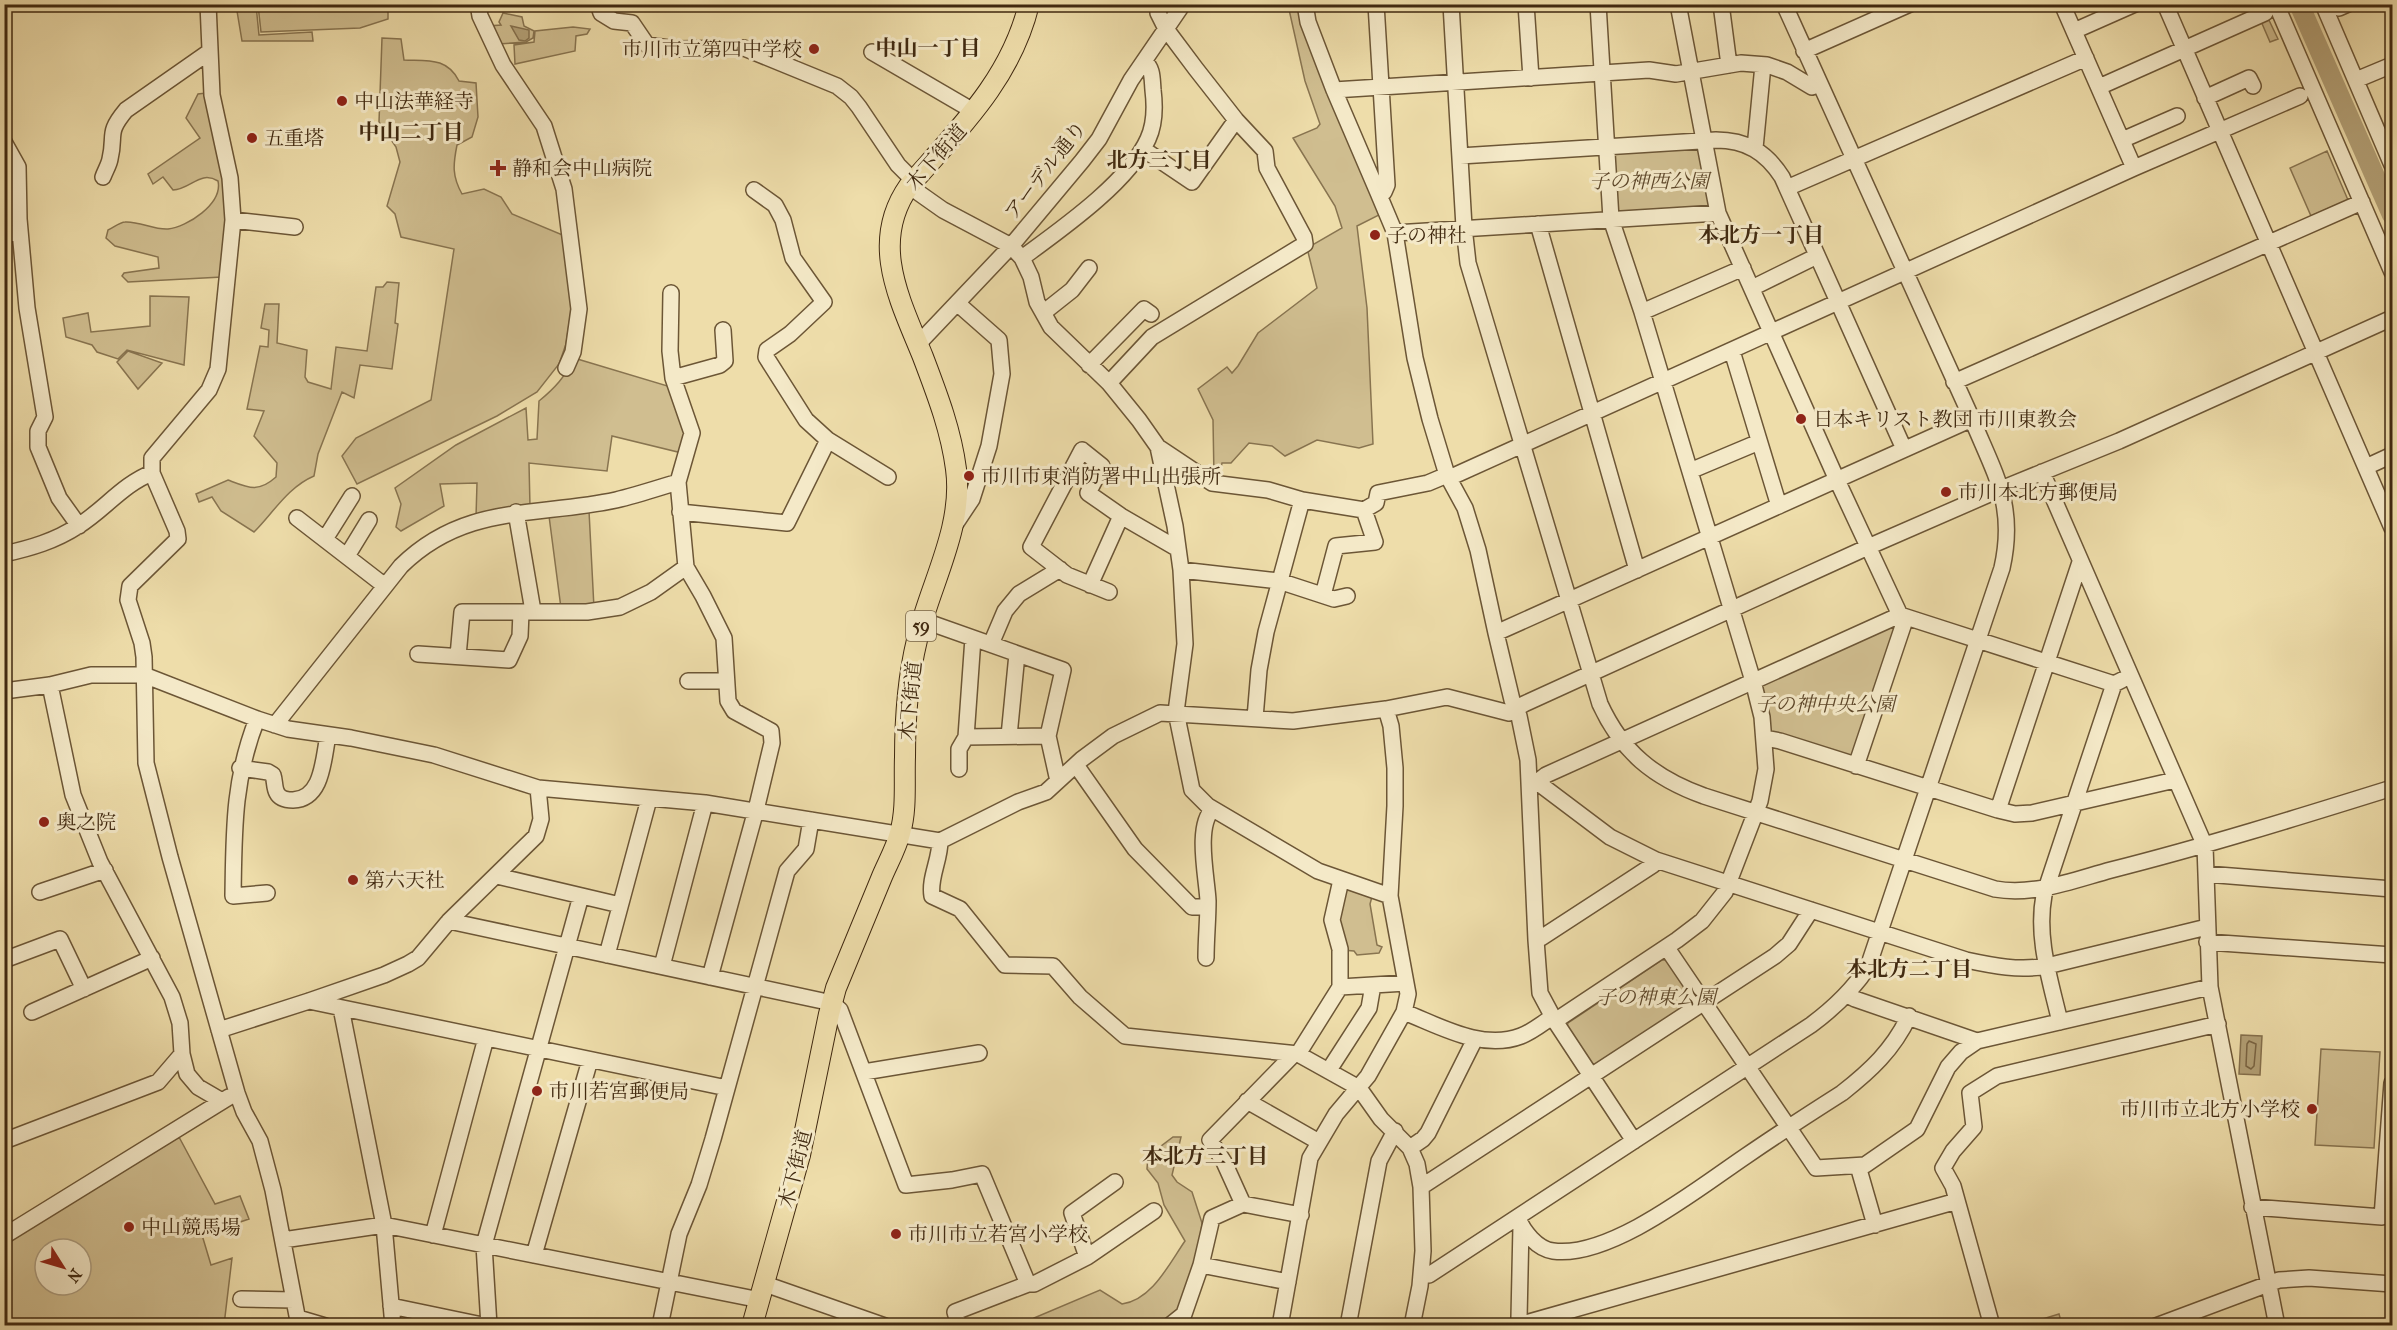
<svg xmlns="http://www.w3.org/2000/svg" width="2397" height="1330" viewBox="0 0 2397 1330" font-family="'IM FELL French Canon','Noto Serif JP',serif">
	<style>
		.green { fill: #d0be90; stroke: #887450; stroke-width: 1.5; fill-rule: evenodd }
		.water { fill: #b3a076; stroke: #85704d; stroke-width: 1.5 }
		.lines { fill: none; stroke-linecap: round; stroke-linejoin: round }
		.shore { stroke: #7a6443; stroke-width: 1.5 }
		.river { stroke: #b3a076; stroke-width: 20 }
		.minor-casing { stroke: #6c5636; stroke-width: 18 }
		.major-casing { stroke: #402910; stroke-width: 22 }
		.minor { stroke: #f4e9c8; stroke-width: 15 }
		.major { stroke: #eda; stroke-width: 20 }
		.poi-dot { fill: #8f2418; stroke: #f4e9c8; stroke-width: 2 }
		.labels { text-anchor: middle; stroke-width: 6; stroke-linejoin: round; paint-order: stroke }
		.shield { fill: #f4e9c8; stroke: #766347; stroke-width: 1.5 }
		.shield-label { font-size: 18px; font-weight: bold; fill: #402910 }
		.poi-label { font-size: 20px; fill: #402910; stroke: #f4e9c8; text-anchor: start }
		.street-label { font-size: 20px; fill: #402910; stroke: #f4e9c8 }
		.park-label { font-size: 20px; font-style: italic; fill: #5d472a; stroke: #f4e9c8 }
		.neighbourhood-label { font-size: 21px; font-weight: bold; fill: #402910; stroke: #f4e9c8 }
	</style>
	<rect width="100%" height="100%" fill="#eda"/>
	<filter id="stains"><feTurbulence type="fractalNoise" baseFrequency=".00333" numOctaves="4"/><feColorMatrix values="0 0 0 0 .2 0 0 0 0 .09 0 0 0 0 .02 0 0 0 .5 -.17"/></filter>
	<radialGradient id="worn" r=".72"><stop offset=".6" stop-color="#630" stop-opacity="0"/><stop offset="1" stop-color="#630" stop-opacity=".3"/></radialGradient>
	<path class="green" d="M 236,5 L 256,5 L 259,35 L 312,32 L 313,41 L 242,41 Z
		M 258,5 L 388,5 L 388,19 L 360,28 L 261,32 Z
		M 1288,5 L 1303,5 L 1381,214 L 1357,226 L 1367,308 L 1373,444 L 1359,448 L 1317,440 L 1285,456 L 1272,446 L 1249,443 L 1231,463 L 1222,463 L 1219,477 L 1214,478 L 1213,420 L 1198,389 L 1227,367 L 1232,373 L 1238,366 L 1258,333 L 1317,288 L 1307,248 L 1342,228 L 1335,206 L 1293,138 L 1317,128 L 1320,124 L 1305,81 Z
		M 503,13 L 522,17 L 524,26 L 534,31 L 533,38 L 526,42 L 498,44 L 488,26 L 501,25 L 499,22 Z
		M 2267,16 L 2278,39 L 2270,42 L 2260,19 Z
		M 573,27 L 590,29 L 587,34 L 576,36 L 575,51 L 515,64 L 514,45 L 534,42 L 535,31 Z
		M 382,38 L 401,39 L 404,60 C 427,61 447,57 459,81 L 476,83 L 478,117 L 472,137 L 457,145 C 453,165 452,176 462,194 L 484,189 L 501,197 L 512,214 L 565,236 L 573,298 L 566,344 L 559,364 L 537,392 L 497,416 L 357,484 L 342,456 L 356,438 L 431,400 L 454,249 L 401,237 L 395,214 L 387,206 L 400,162 L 396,147 L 379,122 Z
		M 206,93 L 222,159 L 228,220 L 222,277 L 128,282 L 122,276 L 124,273 L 159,268 L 158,257 L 115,246 L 106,238 L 108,230 C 113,228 120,222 125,222 C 139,221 154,230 168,229 C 187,227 223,204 218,181 C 200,170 191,189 173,190 L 163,177 L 153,184 L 148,174 L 200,138 L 186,118 L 198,94 Z
		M 1696,147 L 1702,151 L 1710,203 L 1707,209 L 1614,217 L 1612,150 Z
		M 2327,151 L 2348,200 L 2311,216 L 2290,168 Z
		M 387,282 L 399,283 L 395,323 L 398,324 L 392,369 L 360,365 L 354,398 L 342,392 L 318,454 L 314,476 C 288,487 273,513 254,532 L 221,511 L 212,497 L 199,502 L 196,494 L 228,480 C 249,488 258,493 276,477 L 277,463 L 254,436 L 264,411 L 247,409 L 260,346 L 268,347 L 269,330 L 261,328 L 265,304 L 279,304 L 277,343 L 307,350 L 305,377 L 308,382 L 331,389 L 336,347 L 367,351 L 376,287 L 383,287 Z
		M 150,296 L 189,297 L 184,365 L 127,350 L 118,359 L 97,352 L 92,345 L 66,337 L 63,318 L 88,313 L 91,332 L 150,326 Z
		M 128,351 L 162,363 L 138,389 L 117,362 Z
		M 574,358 L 671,387 L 688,433 L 682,453 L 612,436 L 607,471 L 529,463 L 530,507 L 476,517 L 477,483 L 440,484 L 444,506 L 401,531 L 396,527 L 401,504 L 395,488 L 456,445 L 526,408 L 528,440 L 537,439 L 539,401 C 555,388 565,377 574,358 Z
		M 589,511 L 594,608 L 561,608 L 549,516 Z
		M 1899,621 L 1855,755 L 1849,757 L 1771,735 L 1759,684 Z
		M 1342,883 L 1373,893 L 1370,904 L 1377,945 L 1382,947 L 1379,953 L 1357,955 L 1354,951 L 1342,950 L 1334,920 Z
		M 1662,960 L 1667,960 L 1695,998 L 1693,1005 L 1590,1068 L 1566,1029 L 1568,1023 Z
		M 2321,1049 L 2380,1052 L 2374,1148 L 2315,1145 Z
		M 179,1137 L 215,1204 L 240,1196 L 249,1219 L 202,1235 L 211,1265 L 232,1258 L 224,1325 L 5,1326 L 5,1244 ZM 45,1249 L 81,1249 L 81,1285 L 45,1285 Z
		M 1173,1137 L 1181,1137 L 1172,1175 L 1177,1182 L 1192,1192 L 1202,1223 L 1198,1258 L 1179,1311 L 1157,1325 L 1035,1325 L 1034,1318 L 1100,1290 L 1122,1304 C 1152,1300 1169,1264 1185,1241 L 1164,1205 L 1158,1183 L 1147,1169 L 1148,1156 Z
		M 2059,1314 L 2062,1325 L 2023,1325 Z"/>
	<path class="water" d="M 511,26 L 529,30 L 529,38 L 525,41 L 519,40 Z
		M 2241,1035 L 2262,1036 L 2260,1075 L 2239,1074 Z"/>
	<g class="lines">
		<path class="shore" d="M 2249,1041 L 2256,1044 L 2254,1066 L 2251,1069 L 2246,1066 L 2247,1044 Z"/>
		<path class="river" d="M 2299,4 L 2392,215"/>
		<defs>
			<path id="minor" d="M 208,4 L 212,95 L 230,178 L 233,220 L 218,369 L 209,390 L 152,458 L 152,473 L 177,531 L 178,539 L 130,586 L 128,600 L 142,643 L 144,657 L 146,763 L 170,857 L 237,1093 L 244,1112 L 260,1141 L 273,1190 L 299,1326
				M 478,4 L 480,16 L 503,65 L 544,126 L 564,189 L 579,309 L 573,352 L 566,368
				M 598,4 L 601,13 L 614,21 L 632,23 L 647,45 L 676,49 L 744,48 L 837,86 L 851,97 L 859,107 L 898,165 L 914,181
				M 1305,4 L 1308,22 L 1334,90 L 1379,195
				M 1376,4 L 1387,185 L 1384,192 L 1379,195 L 1395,233 L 1415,358 L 1430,419 L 1447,475 L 1465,508 L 1478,550 L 1496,633 L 1512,700 L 1519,716 L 1528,760 L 1536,940 L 1540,993 L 1555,1021 L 1634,1141
				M 1451,4 L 1464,227 L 1468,263 L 1600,704 C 1622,752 1654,778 1704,796 L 1995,889 C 2034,896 2074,880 2111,870 C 2206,846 2299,817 2392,788
				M 1526,4 L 1531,78
				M 1678,4 L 1718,213 L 1837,480 L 1900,615
				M 1721,4 L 1729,65
				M 2062,4 L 2134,168
				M 2165,4 L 2392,528
				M 2276,4 L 2392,272
				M 2323,4 L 2392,165
				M 2339,8 L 2348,4
				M 2074,31 L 2135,4
				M 1804,51 L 1910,4
				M 872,52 L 975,112
				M 2356,80 L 2392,65
				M 2099,87 L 2265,13
				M 1334,90 L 1649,70 L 1676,74 L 1741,63 L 1767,65 L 1787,72 L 1812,87 L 1818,85
				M 2205,98 L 2249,78 L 2253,86
				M 2122,140 L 2177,116
				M 4,142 L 18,167 L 19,219 L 27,308 L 45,417 L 38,431 L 38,447 L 59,498 L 79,526
				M 1755,148 L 1763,65
				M 1143,149 L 1192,182 L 1236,120
				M 1460,156 L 1716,140 C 1746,140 1766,152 1782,177 L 1904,449
				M 103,177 C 105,171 109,165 110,159 C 116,134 106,134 126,110 L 209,52
				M 909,186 L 943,210 L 1011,246 L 1022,258 L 1031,277 L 1037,302 L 1051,327 L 1109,383 L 1139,420 L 1158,447 L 1175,526 L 1181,570 L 1185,644 L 1176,712 L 1192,790 L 1208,806 L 1318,871 L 1390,896
				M 1787,188 L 2086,58
				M 754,190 L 775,205 L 783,220 L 793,258 L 824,302 L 790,334 L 767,350 L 766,357 L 806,420 L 828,440 L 888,477
				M 233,220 L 295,227
				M 1538,224 L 1637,570
				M 1395,233 L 1718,213
				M 4,234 L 20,233
				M 1022,258 C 1060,230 1129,182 1148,139 C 1155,124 1155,106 1153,90 C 1152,78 1153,68 1144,61
				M 1752,288 L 1817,256
				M 671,293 L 670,351 L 673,378 L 692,433 L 678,482 L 686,567 L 703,596 L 724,638 L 728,701 L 734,711 L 771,731 L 772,743 L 756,810 L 710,977
				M 1642,312 L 1743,268
				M 1043,313 L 1072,290 L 1089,268
				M 918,344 L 1011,246 L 1082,161 L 1099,139 L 1131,80 L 1183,4
				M 1732,351 L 1779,506
				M 1089,365 L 1144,309 L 1151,314
				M 673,378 L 720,365 L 725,361 L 723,330
				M 1954,382 L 2362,202
				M 1109,383 L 1152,337 L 1305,244 L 1304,237 L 1267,168 L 1265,151 L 1236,120 L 1196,69 L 1166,29 L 1158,13 L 1158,4
				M 1158,447 L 1212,483 L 1268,490 L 1302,500 L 1364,510 L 1376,503 L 1378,493 L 1428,483 L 1447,475
				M 2366,467 L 2392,455
				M 1690,471 L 1759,442
				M 2042,472 L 2205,846 L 2210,987 L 2277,1326
				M 1449,478 L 2134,168 L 2300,96
				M 516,512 L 533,611
				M 680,512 L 787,523 L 828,440
				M 297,518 L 385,586
				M 954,526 L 972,499 L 989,446 L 1002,374 L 999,340 L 957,303
				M 325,539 L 352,496
				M 4,554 C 31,548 55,541 78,526 C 104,510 123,484 152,473
				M 347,556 L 369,520
				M 1181,570 L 1279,581 L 1334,599 L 1347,596
				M 1090,585 L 1121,516
				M 1109,592 L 1067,575 L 1031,547 L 1082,450 L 1102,466 L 1088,493 L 1121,516 L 1178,549
				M 1323,595 L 1336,546 L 1375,542 L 1364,510
				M 922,620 L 1063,670 L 1048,736 L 1058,781
				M 1496,633 L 1972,419
				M 991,644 L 1005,611 L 1019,594 L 1060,569
				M 418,654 L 509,660 L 520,636 L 521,612
				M 458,656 L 462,612 L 587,612 L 620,607 L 651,592 L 686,567
				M 688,681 L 726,681
				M 50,685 L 73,795 L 100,862 L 172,997 L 180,1023 L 182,1054 L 187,1074 L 198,1087 L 222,1101
				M 4,691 L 50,685 L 91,675 L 144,675 L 257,719 L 288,729 L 351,738 L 434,755 L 538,788 L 705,803 L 940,841 L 1018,802 L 1046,792 L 1082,759 L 1113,736 L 1160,713 L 1293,721 L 1386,709 L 1447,697 L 1509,713 L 1524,704 L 1868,547 L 2001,489 L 2119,441 L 2392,318
				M 1255,718 L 1259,670 L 1266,632 L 1302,500
				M 257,719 C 233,780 234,832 233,896 L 267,893
				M 275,725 L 401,566 C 465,503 537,517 616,500 C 637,495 658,488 678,482
				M 1009,736 L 1017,654
				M 966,737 L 1048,736
				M 1765,738 L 1780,741 L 1998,810 L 2015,814 L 2032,813 L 2175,780
				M 1076,765 L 1135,849 L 1192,907 L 1207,907
				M 1856,766 L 1906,617
				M 240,768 L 268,772 L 273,775 C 275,781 274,788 277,793 C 280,799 287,800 293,800 C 323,799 323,759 328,736
				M 959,769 L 959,749 L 966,737 L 973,638
				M 1529,780 L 1537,782 L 1610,837 L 1656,860 L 1966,960 C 1994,966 2019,971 2047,966 L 2207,927
				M 1537,782 L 1546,775 L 1900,615 L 2114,684
				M 1998,810 L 2080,562
				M 940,841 C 940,860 929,878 932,896 L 960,909 L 1005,965 L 1053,966 L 1080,997 L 1125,1036 L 1298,1054 L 1359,1088 L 1381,1119 L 1410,1148 L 1417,1164 L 1421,1187 L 1423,1251 L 1420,1286 L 1412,1326
				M 2206,874 L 2392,889
				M 497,876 L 620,905
				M 40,892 L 105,870
				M 449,921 L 832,1003 L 840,1010 L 906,1185 L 952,1180 L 982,1174 L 1028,1284
				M 1536,940 L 1541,938 L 1653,865 L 1656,860
				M 2207,942 L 2392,955
				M 1667,948 L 1816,1168 L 1865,1165 L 1917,1129 L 1948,1067 L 1961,1052 L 1977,1041
				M 607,955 L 649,799
				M 1206,958 C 1206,939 1208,920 1208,901 C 1207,878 1195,826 1213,809
				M 4,960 L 60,939 L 84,989
				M 662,966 L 705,803
				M 1340,987 L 1406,983
				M 1847,995 L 1855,999 L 1977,1041 L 2210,987
				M 309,1001 L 727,1088
				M 341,1008 L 384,1225 L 393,1326
				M 32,1012 L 152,958
				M 1404,1012 C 1440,1026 1482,1051 1521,1036 C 1532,1032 1543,1023 1552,1017
				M 1555,1021 L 1677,940 L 1702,921 L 1725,892 L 1760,801 L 1766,769 L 1762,717 L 1753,681 L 1642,312 L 1611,219 L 1598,4
				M 2060,1022 C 2050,979 2036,938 2044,895 L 2114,684 L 2122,680
				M 219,1030 L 309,1001 L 384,975 L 408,964 L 418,958 L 449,921 L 536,836 L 541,819 L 538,788
				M 1294,1054 L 1210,1140 L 1224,1162 L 1243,1204 L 1301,1215
				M 1298,1054 L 1340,987 L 1340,949 L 1332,920 L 1341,880
				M 1329,1070 L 1369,1008 L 1373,985
				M 864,1072 L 979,1053
				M 1247,1101 L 1319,1142
				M 4,1141 L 158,1082 L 182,1054
				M 1410,1148 L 1423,1139 L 1428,1133 L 1475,1039
				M 1858,1166 L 1875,1225
				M 1421,1187 L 1775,956 L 1789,944 L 1811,910
				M 2252,1207 L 2382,1217 L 2392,1083
				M 1518,1218 C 1523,1231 1537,1249 1553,1251 C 1610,1259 1700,1187 1746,1156 C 1778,1134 1809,1114 1842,1093 C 1870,1071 1893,1050 1909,1016
				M 1521,1226 L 1519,1318 L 1523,1326
				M 433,1235 L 486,1038
				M 4,1236 L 229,1097
				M 283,1240 L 384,1225 L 760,1300
				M 534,1255 L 590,1060
				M 1087,1257 L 1072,1213 L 1115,1182
				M 1201,1265 L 1288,1282
				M 1421,1275 L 1429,1275 L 1811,1025 C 1834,1008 1852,991 1868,967 L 2002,568 C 2016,505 1995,475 1972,419 L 1784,4
				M 765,1284 L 885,1326
				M 241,1299 L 294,1300
				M 391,1306 L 487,1326
				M 298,1318 L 325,1326
				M 1522,1324 L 1957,1201
				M 489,1326 L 484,1245 L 581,896
				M 660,1326 L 679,1234 L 699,1185 L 713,1139 L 787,871 L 806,849 L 811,820
				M 959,1326 L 955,1312 L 1028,1284 L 1034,1284 L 1087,1257 L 1154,1211
				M 1169,1326 L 1184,1314 L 1201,1265 L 1212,1218 L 1243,1204
				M 1280,1326 L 1310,1158 L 1336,1114 L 1368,1076 L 1404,1012 L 1408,994 L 1390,896 L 1395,806 L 1395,768 L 1391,726 L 1386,709
				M 1348,1326 L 1379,1161 L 1395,1131
				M 1992,1326 L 1953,1186 L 1943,1168 L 1953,1151 L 1974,1127 L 1970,1093 L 1997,1076 L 2218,1024
				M 2156,1326 L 2279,1280 L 2309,1278 L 2392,1284"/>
			<path id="major" d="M 752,1326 L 800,1155 L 829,1014 L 836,988 C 851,951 866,915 881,879 C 887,864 896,849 900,833 C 907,809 904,781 905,757 C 905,718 908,677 917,640 C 930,584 964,528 956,469 C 951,430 937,394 923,357 C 900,300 869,243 909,186 C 958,130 1011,79 1029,4"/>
		</defs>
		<use href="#minor" class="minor-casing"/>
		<use href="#major" class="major-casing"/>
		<use href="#minor" class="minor"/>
		<use href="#major" class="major"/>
	</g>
	<g class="poi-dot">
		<circle cx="814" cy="49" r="6"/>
		<circle cx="342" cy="101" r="6"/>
		<circle cx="252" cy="138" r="6"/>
		<path d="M495 159h6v6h6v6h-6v6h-6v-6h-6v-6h6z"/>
		<circle cx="1375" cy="235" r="6"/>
		<circle cx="1801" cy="419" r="6"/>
		<circle cx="969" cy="476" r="6"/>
		<circle cx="1946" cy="492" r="6"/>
		<circle cx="44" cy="822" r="6"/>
		<circle cx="353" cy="880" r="6"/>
		<circle cx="537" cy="1091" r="6"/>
		<circle cx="2312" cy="1109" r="6"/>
		<circle cx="129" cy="1227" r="6"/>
		<circle cx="896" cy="1234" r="6"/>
	</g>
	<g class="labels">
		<rect class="shield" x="906" y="611" width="30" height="30" rx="4.5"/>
		<g class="shield-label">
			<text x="921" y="632">59</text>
		</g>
		<g class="poi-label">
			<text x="802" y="56" text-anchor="end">市川市立第四中学校</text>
			<text x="354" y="108">中山法華経寺</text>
			<text x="264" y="145">五重塔</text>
			<text x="512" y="175">静和会中山病院</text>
			<text x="1387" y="242">子の神社</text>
			<text x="1813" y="426">日本キリスト教団 市川東教会</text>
			<text x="981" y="483">市川市東消防署中山出張所</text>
			<text x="1958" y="499">市川本北方郵便局</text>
			<text x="56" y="829">奥之院</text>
			<text x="365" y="887">第六天社</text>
			<text x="549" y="1098">市川若宮郵便局</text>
			<text x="2300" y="1116" text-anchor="end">市川市立北方小学校</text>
			<text x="141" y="1234">中山競馬場</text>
			<text x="908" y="1241">市川市立若宮小学校</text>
		</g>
		<g class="street-label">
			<text transform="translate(936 157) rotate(-49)" y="7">木下街道</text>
			<text transform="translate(1045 170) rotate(-52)" y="7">アーデル通り</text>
			<text transform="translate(910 701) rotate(-84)" y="7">木下街道</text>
			<text transform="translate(795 1169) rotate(-76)" y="7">木下街道</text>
		</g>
		<g class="park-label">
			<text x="1649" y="188">子の神西公園</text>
			<text x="1825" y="711">子の神中央公園</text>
			<text x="1656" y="1004">子の神東公園</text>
		</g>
		<g class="neighbourhood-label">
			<text x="928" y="55">中山一丁目</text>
			<text x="411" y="139">中山二丁目</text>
			<text x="1159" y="167">北方三丁目</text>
			<text x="1761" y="242">本北方一丁目</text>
			<text x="1909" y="976">本北方二丁目</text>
			<text x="1205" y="1163">本北方三丁目</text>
		</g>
	</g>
	<rect width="2397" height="1330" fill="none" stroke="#eda" stroke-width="24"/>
	<rect x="6" y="6" width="2385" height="1318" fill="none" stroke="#402910" stroke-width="3"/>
	<rect x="12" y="12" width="2373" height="1306" fill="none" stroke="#402910" stroke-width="1.5"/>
	<g transform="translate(63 1267) rotate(127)"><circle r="28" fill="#f4e9c8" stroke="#ac9c7e" stroke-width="1.5"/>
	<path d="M0-4.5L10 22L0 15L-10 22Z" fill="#8f2418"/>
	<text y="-9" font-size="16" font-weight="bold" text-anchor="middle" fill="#402910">N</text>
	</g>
	<rect width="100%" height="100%" filter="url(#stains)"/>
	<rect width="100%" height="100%" fill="url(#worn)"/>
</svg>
